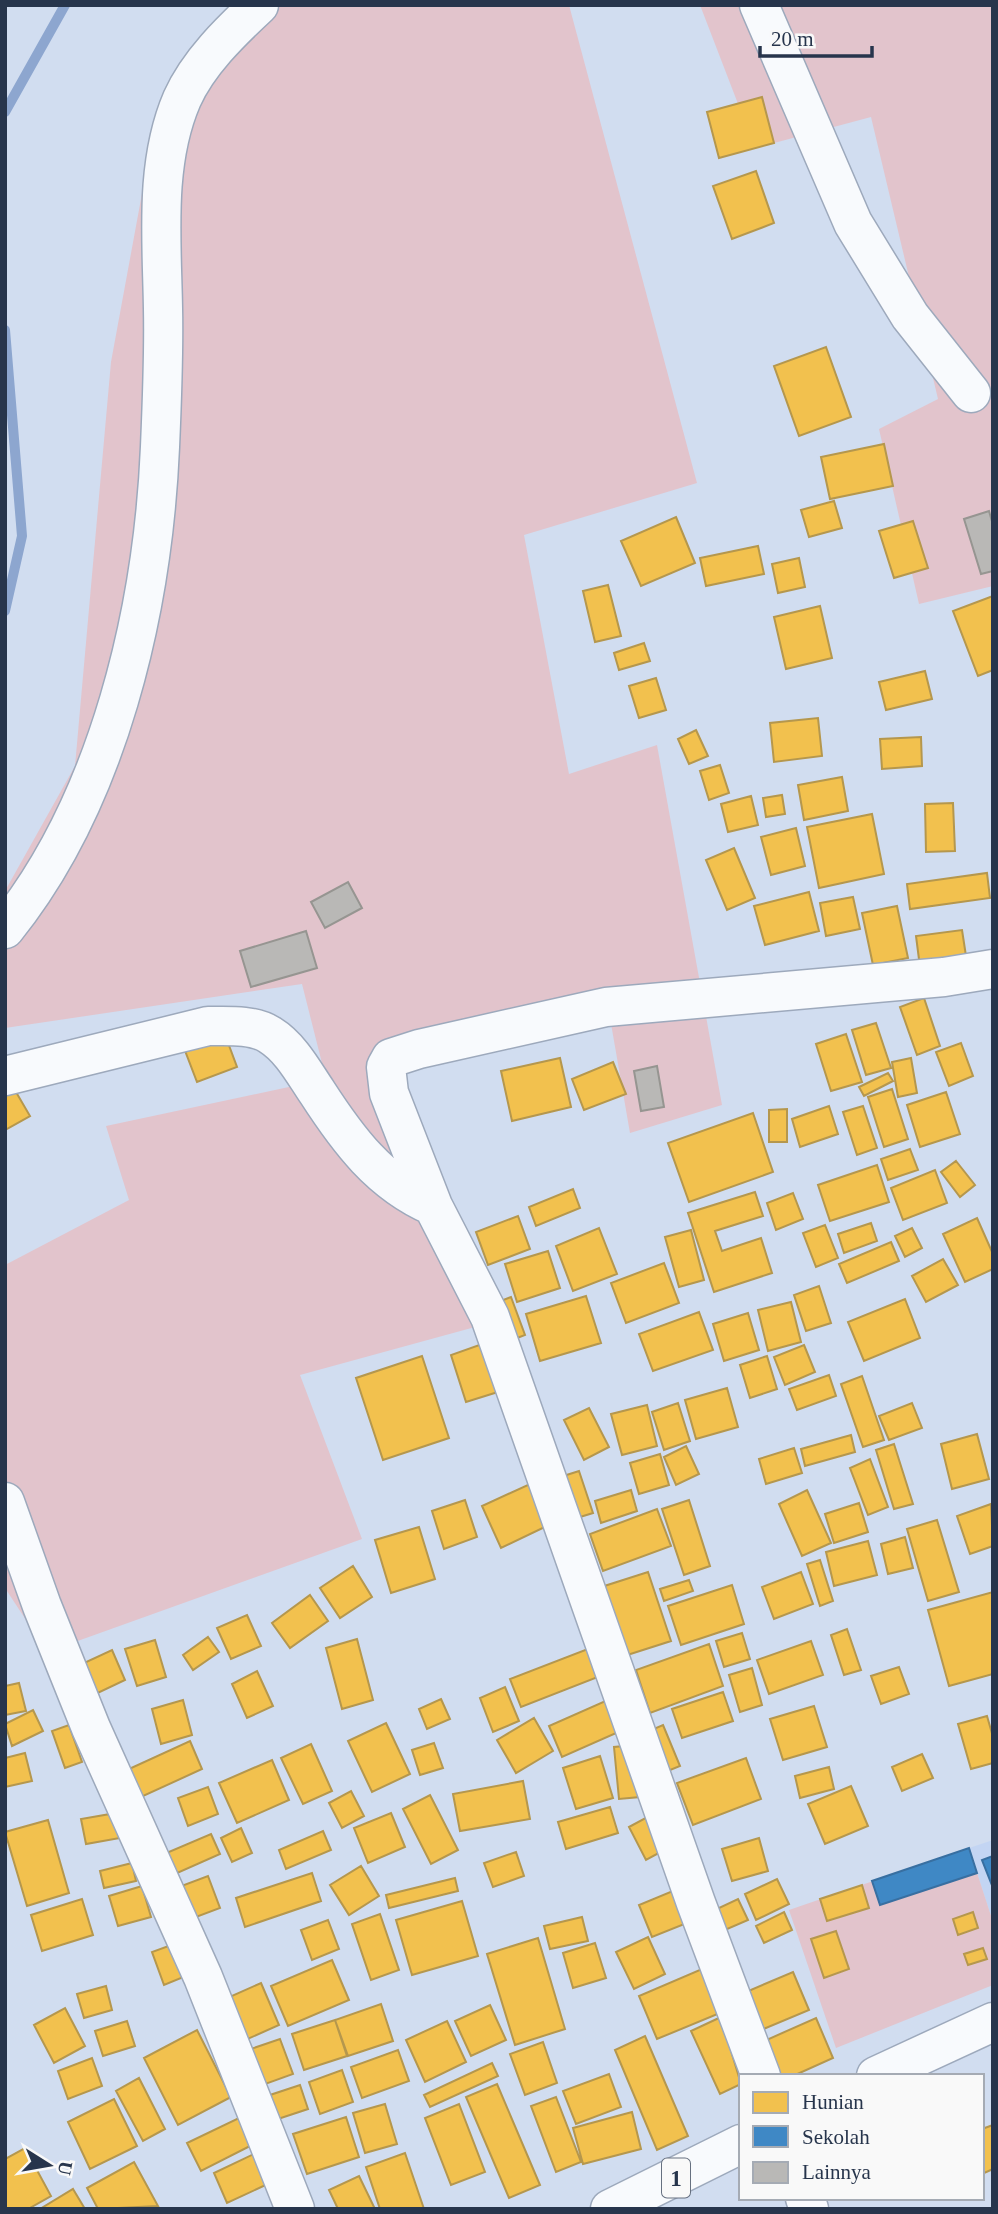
<svg xmlns="http://www.w3.org/2000/svg" width="998" height="2214" viewBox="0 0 998 2214" font-family="Georgia,serif">
	<style>
		.built { fill: #c3d5f3 }
		.green { fill: #e2c4cc }
		.homes { fill: #f2c14e; stroke: #b5974d; stroke-width: 2 }
		.schools { fill: #3f88c5; stroke: #386fa1; stroke-width: 2 }
		.lines { fill: none; stroke-linecap: round; stroke-linejoin: round }
		.stream { stroke: #8da6cf; stroke-width: 10 }
		.building { fill: #b9b8b6; stroke: #969591; stroke-width: 2 }
		.street-casing { stroke: #9da9bc; stroke-width: 41 }
		.highway-casing { stroke: #9da9bc; stroke-width: 41 }
		.street { stroke: #f8fafd; stroke-width: 38 }
		.highway { stroke: #f8fafd; stroke-width: 38 }
		.labels { text-anchor: middle; stroke-width: 7; stroke-linejoin: round; paint-order: stroke }
		.shield { fill: #f9f9f9; stroke: #667080; stroke-width: 2 }
		.shield-label { font-size: 23px; font-weight: bold; fill: #27354c }
	</style>
	<rect width="100%" height="100%" fill="#d1ddf0"/>
	<path class="built" d="M 993,1840 L 993,1922 L 969,1848 Z"/>
	<path class="green" d="M 250,5 L 569,5 L 697,483 L 524,535 L 569,774 L 657,745 L 722,1105 L 630,1133 L 609,1012 L 398,1066 L 486,1324 L 300,1375 L 362,1539 L 47,1652 L 5,1588 L 5,1265 L 129,1200 L 106,1126 L 326,1079 L 302,984 L 5,1028 L 5,891 L 75,766 L 111,362 L 157,112 L 204,51 Z
		M 700,5 L 993,5 L 993,586 L 919,604 L 879,429 L 938,399 L 871,117 L 755,148 Z
		M 969,1848 L 993,1922 L 993,1985 L 836,2048 L 789,1910 Z"/>
	<path class="homes" d="M 762,97 L 774,143 L 719,158 L 707,112 Z
		M 756,171 L 774,223 L 732,239 L 713,186 Z
		M 826,347 L 851,417 L 799,436 L 774,366 Z
		M 884,444 L 893,486 L 830,499 L 821,457 Z
		M 834,501 L 842,528 L 809,537 L 801,510 Z
		M 676,517 L 695,563 L 641,586 L 621,541 Z
		M 913,521 L 928,568 L 894,578 L 879,531 Z
		M 758,546 L 764,574 L 706,586 L 700,558 Z
		M 799,558 L 805,587 L 778,593 L 772,564 Z
		M 608,585 L 621,636 L 595,642 L 583,591 Z
		M 993,596 L 993,670 L 978,676 L 953,611 Z
		M 820,606 L 832,658 L 786,669 L 774,617 Z
		M 644,643 L 650,661 L 619,670 L 614,653 Z
		M 925,671 L 932,699 L 886,710 L 879,682 Z
		M 656,678 L 666,710 L 639,718 L 629,686 Z
		M 818,718 L 822,756 L 774,762 L 770,723 Z
		M 696,730 L 708,756 L 689,764 L 678,739 Z
		M 921,737 L 922,766 L 882,769 L 880,739 Z
		M 720,765 L 729,793 L 709,800 L 700,771 Z
		M 842,777 L 848,811 L 804,820 L 798,785 Z
		M 782,795 L 785,814 L 766,817 L 763,798 Z
		M 751,796 L 758,825 L 728,832 L 721,804 Z
		M 953,803 L 955,851 L 926,852 L 925,804 Z
		M 872,814 L 884,874 L 819,888 L 807,827 Z
		M 796,828 L 805,866 L 771,875 L 761,837 Z
		M 734,848 L 755,898 L 727,910 L 706,860 Z
		M 987,873 L 990,898 L 910,909 L 907,884 Z
		M 809,892 L 819,931 L 765,945 L 754,906 Z
		M 853,897 L 860,929 L 826,936 L 820,903 Z
		M 897,906 L 908,958 L 873,965 L 862,913 Z
		M 962,930 L 968,969 L 921,975 L 916,936 Z
		M 924,998 L 940,1046 L 917,1055 L 900,1007 Z
		M 876,1023 L 891,1068 L 866,1075 L 852,1030 Z
		M 224,1032 L 237,1067 L 197,1082 L 184,1048 Z
		M 846,1034 L 862,1082 L 831,1091 L 816,1044 Z
		M 961,1043 L 973,1076 L 949,1086 L 936,1052 Z
		M 560,1058 L 571,1107 L 512,1121 L 501,1071 Z
		M 911,1058 L 917,1093 L 898,1097 L 892,1062 Z
		M 613,1062 L 626,1094 L 584,1110 L 572,1079 Z
		M 888,1073 L 893,1081 L 864,1096 L 859,1087 Z
		M 9,1080 L 30,1116 L 5,1130 L 5,1082 Z
		M 892,1089 L 908,1139 L 884,1147 L 868,1097 Z
		M 946,1092 L 960,1134 L 920,1147 L 907,1105 Z
		M 829,1106 L 838,1134 L 800,1147 L 792,1119 Z
		M 863,1106 L 877,1148 L 857,1155 L 843,1112 Z
		M 787,1109 L 787,1142 L 769,1142 L 769,1110 Z
		M 753,1113 L 773,1172 L 689,1202 L 668,1143 Z
		M 910,1149 L 918,1170 L 888,1180 L 881,1159 Z
		M 956,1161 L 975,1185 L 960,1197 L 941,1172 Z
		M 877,1165 L 889,1202 L 830,1221 L 818,1185 Z
		M 935,1170 L 947,1203 L 903,1220 L 891,1188 Z
		M 573,1189 L 580,1208 L 536,1226 L 529,1207 Z
		M 755,1192 L 763,1216 L 715,1231 L 722,1251 L 761,1238 L 772,1273 L 714,1292 L 688,1213 Z
		M 793,1193 L 803,1219 L 776,1230 L 767,1203 Z
		M 518,1216 L 530,1249 L 488,1265 L 476,1232 Z
		M 977,1218 L 993,1254 L 993,1269 L 965,1282 L 943,1234 Z
		M 871,1223 L 877,1241 L 844,1253 L 838,1234 Z
		M 825,1225 L 838,1258 L 816,1267 L 803,1233 Z
		M 599,1228 L 617,1274 L 573,1291 L 556,1246 Z
		M 912,1228 L 922,1248 L 905,1257 L 895,1236 Z
		M 691,1230 L 704,1280 L 679,1287 L 665,1237 Z
		M 891,1242 L 899,1261 L 847,1283 L 839,1264 Z
		M 548,1251 L 560,1288 L 517,1302 L 505,1264 Z
		M 943,1259 L 958,1285 L 926,1302 L 912,1276 Z
		M 664,1263 L 679,1303 L 626,1323 L 611,1283 Z
		M 819,1286 L 831,1323 L 806,1331 L 794,1295 Z
		M 586,1296 L 601,1343 L 540,1361 L 526,1314 Z
		M 511,1297 L 525,1335 L 507,1342 L 493,1304 Z
		M 905,1299 L 920,1338 L 864,1361 L 848,1322 Z
		M 791,1302 L 801,1342 L 768,1351 L 758,1310 Z
		M 699,1312 L 713,1350 L 653,1371 L 639,1334 Z
		M 748,1313 L 759,1350 L 724,1361 L 713,1324 Z
		M 485,1343 L 501,1391 L 466,1402 L 451,1355 Z
		M 804,1345 L 815,1372 L 785,1385 L 774,1357 Z
		M 422,1356 L 449,1438 L 383,1460 L 356,1378 Z
		M 767,1356 L 777,1389 L 750,1398 L 740,1365 Z
		M 829,1375 L 836,1396 L 797,1410 L 789,1389 Z
		M 862,1376 L 884,1440 L 863,1447 L 841,1384 Z
		M 727,1388 L 738,1427 L 696,1439 L 685,1400 Z
		M 678,1403 L 690,1441 L 664,1450 L 652,1412 Z
		M 912,1403 L 922,1428 L 889,1440 L 879,1416 Z
		M 647,1405 L 657,1446 L 622,1455 L 611,1414 Z
		M 589,1408 L 609,1447 L 584,1460 L 564,1420 Z
		M 977,1434 L 989,1479 L 952,1489 L 941,1444 Z
		M 851,1435 L 855,1452 L 805,1466 L 801,1449 Z
		M 894,1444 L 913,1504 L 894,1509 L 876,1450 Z
		M 686,1446 L 699,1474 L 676,1485 L 664,1457 Z
		M 794,1448 L 802,1473 L 766,1484 L 759,1459 Z
		M 660,1454 L 669,1485 L 639,1494 L 630,1463 Z
		M 870,1459 L 888,1507 L 868,1515 L 850,1468 Z
		M 579,1471 L 593,1513 L 567,1521 L 554,1479 Z
		M 530,1484 L 549,1525 L 501,1548 L 482,1506 Z
		M 631,1490 L 637,1511 L 601,1523 L 595,1501 Z
		M 807,1490 L 831,1543 L 802,1556 L 779,1504 Z
		M 465,1500 L 477,1537 L 444,1549 L 432,1511 Z
		M 689,1500 L 710,1566 L 684,1575 L 662,1509 Z
		M 859,1503 L 868,1532 L 834,1543 L 825,1514 Z
		M 991,1504 L 993,1546 L 970,1554 L 957,1516 Z
		M 657,1509 L 671,1546 L 603,1571 L 590,1534 Z
		M 937,1520 L 959,1592 L 928,1601 L 907,1529 Z
		M 419,1527 L 435,1579 L 391,1593 L 375,1540 Z
		M 905,1537 L 913,1568 L 888,1574 L 881,1544 Z
		M 868,1541 L 877,1575 L 834,1586 L 826,1552 Z
		M 820,1560 L 833,1601 L 820,1606 L 807,1564 Z
		M 353,1566 L 372,1597 L 340,1618 L 320,1588 Z
		M 648,1572 L 671,1641 L 618,1658 L 595,1589 Z
		M 801,1572 L 813,1604 L 774,1619 L 762,1587 Z
		M 689,1580 L 693,1591 L 664,1601 L 660,1589 Z
		M 732,1585 L 744,1624 L 681,1645 L 668,1606 Z
		M 993,1592 L 993,1674 L 949,1686 L 928,1610 Z
		M 310,1595 L 328,1621 L 290,1648 L 272,1623 Z
		M 247,1615 L 261,1646 L 231,1659 L 217,1628 Z
		M 847,1629 L 861,1670 L 844,1675 L 831,1635 Z
		M 742,1633 L 750,1659 L 724,1667 L 716,1641 Z
		M 208,1637 L 219,1652 L 193,1670 L 183,1655 Z
		M 357,1639 L 373,1700 L 342,1709 L 326,1648 Z
		M 155,1640 L 166,1677 L 137,1686 L 125,1649 Z
		M 811,1641 L 823,1675 L 769,1694 L 757,1660 Z
		M 709,1644 L 723,1686 L 650,1713 L 636,1670 Z
		M 593,1647 L 603,1675 L 521,1707 L 510,1679 Z
		M 112,1650 L 125,1680 L 83,1700 L 69,1670 Z
		M 899,1667 L 909,1694 L 881,1704 L 871,1676 Z
		M 752,1668 L 762,1705 L 740,1712 L 729,1675 Z
		M 257,1671 L 273,1706 L 247,1718 L 232,1684 Z
		M 19,1683 L 26,1711 L 5,1715 L 5,1686 Z
		M 505,1687 L 519,1721 L 493,1732 L 480,1698 Z
		M 723,1692 L 733,1721 L 682,1738 L 672,1709 Z
		M 619,1695 L 632,1726 L 562,1757 L 549,1726 Z
		M 441,1699 L 450,1719 L 427,1729 L 419,1709 Z
		M 183,1700 L 192,1735 L 161,1744 L 152,1709 Z
		M 814,1706 L 827,1747 L 783,1760 L 770,1719 Z
		M 33,1710 L 43,1731 L 12,1746 L 5,1724 Z
		M 987,1716 L 993,1737 L 993,1763 L 971,1769 L 958,1724 Z
		M 534,1718 L 553,1751 L 516,1773 L 497,1740 Z
		M 386,1723 L 410,1774 L 372,1792 L 348,1741 Z
		M 69,1725 L 82,1762 L 65,1768 L 52,1731 Z
		M 663,1725 L 680,1766 L 658,1775 L 642,1734 Z
		M 190,1741 L 202,1769 L 141,1797 L 129,1769 Z
		M 434,1743 L 443,1768 L 420,1775 L 412,1750 Z
		M 311,1744 L 332,1791 L 303,1804 L 281,1758 Z
		M 635,1745 L 640,1797 L 619,1799 L 614,1747 Z
		M 25,1753 L 32,1781 L 5,1787 L 5,1758 Z
		M 922,1754 L 933,1778 L 902,1791 L 892,1767 Z
		M 600,1756 L 613,1798 L 576,1809 L 563,1768 Z
		M 746,1758 L 761,1799 L 693,1825 L 677,1783 Z
		M 272,1760 L 289,1800 L 237,1823 L 219,1783 Z
		M 829,1767 L 834,1789 L 800,1798 L 795,1776 Z
		M 523,1781 L 530,1819 L 460,1831 L 453,1794 Z
		M 851,1786 L 868,1826 L 825,1844 L 808,1804 Z
		M 208,1787 L 218,1814 L 188,1826 L 178,1798 Z
		M 351,1791 L 364,1816 L 342,1828 L 329,1803 Z
		M 430,1795 L 458,1850 L 431,1864 L 403,1809 Z
		M 610,1807 L 618,1833 L 566,1849 L 558,1822 Z
		M 116,1813 L 120,1838 L 86,1844 L 81,1819 Z
		M 391,1813 L 405,1847 L 368,1863 L 354,1828 Z
		M 651,1815 L 668,1848 L 646,1860 L 629,1827 Z
		M 48,1820 L 69,1893 L 27,1906 L 5,1832 Z
		M 241,1828 L 252,1853 L 232,1862 L 221,1838 Z
		M 323,1831 L 331,1850 L 286,1869 L 279,1850 Z
		M 211,1834 L 220,1854 L 166,1878 L 157,1857 Z
		M 759,1838 L 768,1871 L 732,1881 L 722,1849 Z
		M 516,1852 L 524,1876 L 493,1887 L 484,1863 Z
		M 132,1863 L 136,1881 L 104,1888 L 100,1871 Z
		M 361,1866 L 379,1896 L 349,1915 L 330,1885 Z
		M 312,1873 L 321,1901 L 245,1927 L 236,1898 Z
		M 208,1876 L 220,1908 L 188,1920 L 176,1888 Z
		M 455,1878 L 458,1891 L 389,1908 L 386,1895 Z
		M 777,1879 L 789,1904 L 756,1920 L 745,1894 Z
		M 862,1885 L 869,1908 L 827,1921 L 820,1899 Z
		M 142,1886 L 151,1917 L 118,1926 L 109,1896 Z
		M 680,1888 L 692,1921 L 652,1937 L 639,1905 Z
		M 82,1899 L 93,1935 L 42,1951 L 31,1915 Z
		M 738,1899 L 748,1920 L 711,1936 L 702,1916 Z
		M 462,1901 L 478,1956 L 412,1975 L 396,1920 Z
		M 784,1912 L 792,1930 L 764,1943 L 756,1926 Z
		M 973,1912 L 978,1928 L 958,1935 L 953,1919 Z
		M 380,1914 L 399,1970 L 371,1980 L 352,1924 Z
		M 582,1917 L 588,1941 L 550,1949 L 544,1926 Z
		M 328,1920 L 339,1949 L 312,1960 L 301,1930 Z
		M 836,1931 L 849,1969 L 824,1978 L 811,1939 Z
		M 648,1937 L 665,1974 L 634,1989 L 616,1952 Z
		M 538,1938 L 565,2029 L 515,2045 L 487,1954 Z
		M 595,1943 L 606,1978 L 573,1988 L 563,1953 Z
		M 174,1944 L 186,1976 L 164,1985 L 152,1952 Z
		M 983,1948 L 987,1959 L 968,1965 L 964,1954 Z
		M 332,1960 L 349,2000 L 288,2026 L 271,1986 Z
		M 702,1969 L 720,2013 L 657,2039 L 639,1996 Z
		M 793,1972 L 809,2010 L 761,2030 L 746,1992 Z
		M 261,1983 L 279,2025 L 234,2045 L 216,2003 Z
		M 106,1986 L 112,2010 L 84,2018 L 77,1994 Z
		M 381,2004 L 393,2041 L 348,2056 L 335,2020 Z
		M 490,2005 L 506,2040 L 471,2056 L 455,2021 Z
		M 65,2008 L 85,2046 L 54,2063 L 34,2025 Z
		M 721,2017 L 741,2084 L 720,2094 L 691,2031 Z
		M 816,2018 L 833,2058 L 793,2076 L 776,2076 L 762,2042 Z
		M 335,2020 L 347,2056 L 304,2070 L 292,2034 Z
		M 127,2021 L 135,2046 L 103,2056 L 95,2031 Z
		M 447,2021 L 466,2062 L 425,2082 L 406,2040 Z
		M 197,2030 L 231,2097 L 178,2125 L 144,2058 Z
		M 645,2036 L 688,2136 L 657,2150 L 615,2050 Z
		M 280,2039 L 293,2074 L 254,2088 L 242,2052 Z
		M 543,2042 L 557,2083 L 525,2095 L 510,2054 Z
		M 398,2050 L 409,2081 L 362,2098 L 351,2067 Z
		M 92,2058 L 102,2086 L 68,2099 L 58,2071 Z
		M 492,2063 L 498,2076 L 430,2107 L 424,2095 Z
		M 342,2070 L 353,2102 L 320,2114 L 309,2082 Z
		M 609,2074 L 621,2107 L 576,2124 L 563,2091 Z
		M 139,2078 L 165,2129 L 143,2141 L 116,2091 Z
		M 497,2084 L 540,2185 L 509,2198 L 466,2097 Z
		M 300,2085 L 308,2109 L 278,2119 L 270,2095 Z
		M 556,2097 L 581,2162 L 556,2172 L 531,2106 Z
		M 114,2099 L 137,2146 L 90,2169 L 68,2122 Z
		M 385,2104 L 397,2144 L 365,2153 L 353,2113 Z
		M 459,2104 L 485,2172 L 451,2185 L 425,2118 Z
		M 632,2112 L 641,2149 L 583,2164 L 573,2128 Z
		M 241,2117 L 254,2144 L 201,2171 L 187,2143 Z
		M 346,2117 L 359,2157 L 307,2174 L 293,2134 Z
		M 993,2125 L 993,2169 L 982,2174 L 982,2129 Z
		M 25,2148 L 51,2196 L 28,2209 L 5,2209 L 5,2159 Z
		M 256,2153 L 270,2183 L 227,2203 L 214,2173 Z
		M 405,2153 L 424,2209 L 380,2209 L 366,2167 Z
		M 134,2162 L 158,2206 L 98,2209 L 87,2188 Z
		M 359,2176 L 375,2209 L 338,2209 L 329,2190 Z
		M 73,2189 L 85,2209 L 40,2209 Z"/>
	<path class="schools" d="M 969,1848 L 977,1873 L 880,1905 L 872,1881 Z
		M 993,1856 L 993,1888 L 982,1860 Z"/>
	<g class="lines">
		<path class="stream" d="M 5,112 L 65,5
			M 5,330 L 22,536 L 5,611"/>
	</g>
	<path class="building" d="M 989,511 L 993,525 L 993,571 L 981,574 L 964,519 Z
		M 348,882 L 362,908 L 325,928 L 311,902 Z
		M 306,931 L 317,968 L 251,987 L 240,951 Z
		M 657,1066 L 664,1107 L 641,1111 L 634,1071 Z"/>
	<g class="lines">
		<defs>
			<path id="street" d="M 759,5 L 853,223 L 910,316 L 971,393
				M 5,929 C 109,800 153,610 160,447 C 162,401 164,354 163,309 C 162,240 154,164 182,99 C 198,63 230,32 259,5
				M 5,1076 L 208,1026 C 227,1026 253,1024 270,1035 C 291,1048 304,1073 317,1092 C 348,1140 380,1183 433,1206
				M 5,1502 L 42,1606 L 91,1728 L 203,1977 L 295,2209
				M 761,2076 L 696,1903 L 490,1317 L 433,1206 L 389,1093 L 386,1067 L 391,1058 L 419,1049 L 606,1007 L 944,977 L 993,969
				M 805,2198 L 809,2209"/>
			<path id="highway" d="M 876,2076 L 993,2022
				M 610,2209 L 741,2144"/>
		</defs>
		<use href="#street" class="street-casing"/>
		<use href="#highway" class="highway-casing"/>
		<use href="#street" class="street"/>
		<use href="#highway" class="highway"/>
	</g>
	<g class="labels">
		<rect class="shield" x="662" y="2158.5" width="28" height="39" rx="5"/>
		<g class="shield-label">
			<text x="676" y="2186">1</text>
		</g>
	</g>
	<rect width="998" height="2214" fill="none" stroke="#27354c" stroke-width="14"/>
	<rect x="739" y="2074" width="245" height="126" fill="#f9f9f9" stroke="#a5abb4" stroke-width="2"/>
	<rect x="753" y="2092" width="35" height="21" fill="#f2c14e" stroke="#a5abb4" stroke-width="2"/>
	<text x="802" y="2109" font-size="21" fill="#27354c">Hunian</text>
	<rect x="753" y="2126" width="35" height="21" fill="#3f88c5" stroke="#a5abb4" stroke-width="2"/>
	<text x="802" y="2144" font-size="21" fill="#27354c">Sekolah</text>
	<rect x="753" y="2162" width="35" height="21" fill="#b9b8b6" stroke="#a5abb4" stroke-width="2"/>
	<text x="802" y="2179" font-size="21" fill="#27354c">Lainnya</text>
	<g transform="translate(49 2165) rotate(101)" stroke="#f9f9f9" stroke-width="5" paint-order="stroke">
	<path d="M0-5L12 26L0 18L-12 26Z" fill="#27354c"/>
	<text y="-10" font-size="19" font-weight="bold" text-anchor="middle" fill="#27354c">U</text>
	</g>
	<path d="M760 46v10h112v-10" fill="none" stroke="#27354c" stroke-width="3.5"/>
	<text x="771" y="46" font-size="21" fill="#27354c" stroke="#f9f9f9" stroke-width="5" paint-order="stroke">20 m</text>
</svg>
